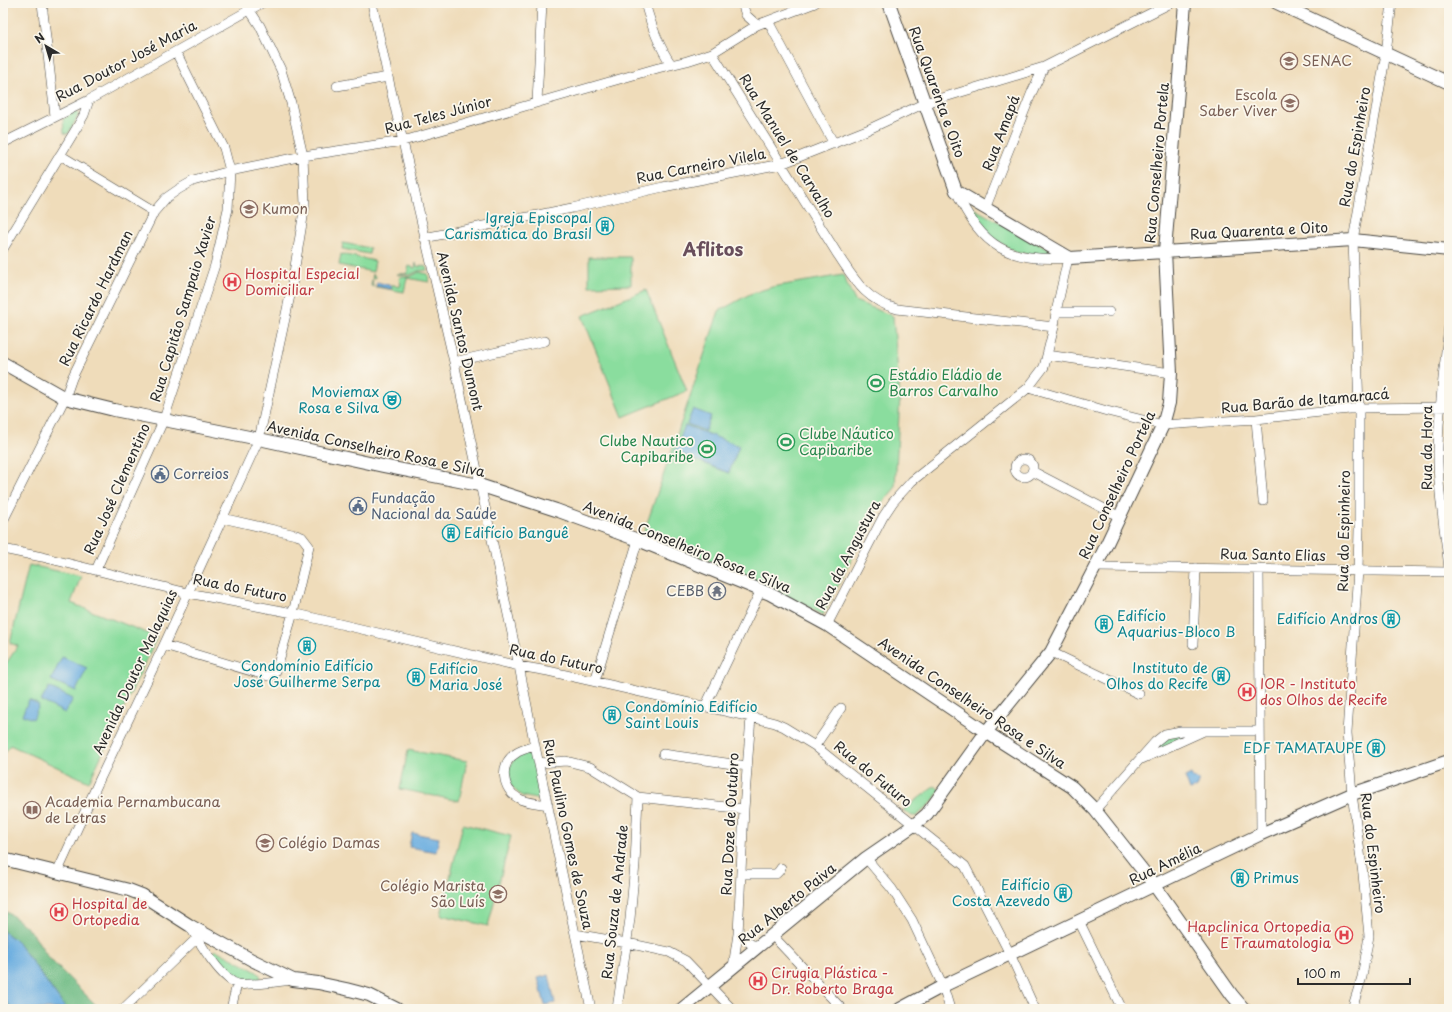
<svg xmlns="http://www.w3.org/2000/svg" width="1452" height="1012" viewBox="0 0 1452 1012" font-family="'Playpen Sans',sans-serif">
	<style>
		.green { fill: #8add9e; stroke: #5a8464 }
		.forest { fill: #6fbc85; stroke: #4d7458 }
		.water { fill: #6caee0; stroke: #4c6c86 }
		.lines { fill: none; stroke-linecap: round; stroke-linejoin: round }
		.minor-casing { stroke: #484640; stroke-width: 10 }
		.major-casing { stroke: #484640; stroke-width: 14 }
		.minor { stroke: #fff; stroke-width: 9 }
		.major { stroke: #fff; stroke-width: 12 }
		.labels { text-anchor: middle; stroke-width: 3.5; stroke-linejoin: round; paint-order: stroke }
		.street-label { font-size: 14px; fill: #2b2b2b; stroke: #fbf7ec }
		.education-label { font-size: 14px; fill: #785e54; stroke: #fbf7ec; text-anchor: start }
		.culture-label { font-size: 14px; fill: #0d838f; stroke: #fbf7ec; text-anchor: end }
		.health-label { font-size: 14px; fill: #be3a42; stroke: #fbf7ec; text-anchor: start }
		.leisure-label { font-size: 14px; fill: #27864d; stroke: #fbf7ec; text-anchor: start }
		.service-label { font-size: 14px; fill: #4e5e75; stroke: #fbf7ec; text-anchor: start }
		.worship-label { font-size: 14px; fill: #5b616d; stroke: #fbf7ec; text-anchor: end }
		.district-label { font-size: 18px; font-weight: bold; fill: #684e5c; stroke: #fbf7ec }
	</style>
	<rect width="100%" height="100%" fill="#fbf7ec"/>
	<filter id="ink" filterUnits="userSpaceOnUse"><feTurbulence type="fractalNoise" baseFrequency=".025" numOctaves="2"/><feDisplacementMap in="SourceGraphic" scale="8" xChannelSelector="R" yChannelSelector="G"/><feConvolveMatrix kernelMatrix="1 2 1 2 8 2 1 2 1" color-interpolation-filters="sRGB"/></filter>
	<filter id="wash" filterUnits="userSpaceOnUse"><feTurbulence type="fractalNoise" baseFrequency=".012" numOctaves="4" result="noise"/><feDisplacementMap in="SourceGraphic" scale="16" xChannelSelector="R" yChannelSelector="G"/><feGaussianBlur stdDeviation="0.9" result="paint"/><feColorMatrix in="noise" values="0 0 0 0 0 0 0 0 0 0 0 0 0 0 0 0 0 1.4 0 .05"/><feComposite in="paint" operator="in"/></filter>
	<g filter="url(#wash)">
		<rect width="100%" height="100%" fill="#efdcba"/>
		<path class="green" d="M 75,111 L 79,114 L 68,134 L 64,133 L 63,119 Z
			M 971,207 L 1059,255 L 1017,253 L 986,234 L 971,211 L 970,208 Z
			M 343,243 L 370,248 L 369,254 L 342,249 Z
			M 341,254 L 375,261 L 373,272 L 339,265 Z
			M 589,257 L 631,257 L 631,285 L 589,286 Z
			M 416,263 L 417,266 L 420,267 L 420,265 L 427,267 L 428,270 L 418,271 L 410,275 L 402,274 L 398,275 L 397,274 L 405,274 L 407,273 L 409,266 L 415,268 Z
			M 419,272 L 428,274 L 429,282 L 407,278 L 404,292 L 371,286 L 373,274 L 376,278 L 373,278 L 372,286 L 391,289 L 392,284 L 398,287 L 401,285 L 399,279 L 400,277 L 403,276 L 410,277 Z
			M 843,275 L 855,301 L 893,316 L 900,396 L 895,488 L 878,508 L 823,615 L 745,575 L 643,535 L 719,311 L 750,294 L 772,287 Z
			M 646,290 L 687,391 L 623,417 L 582,316 Z
			M 29,565 L 81,576 L 71,603 L 157,637 L 89,782 L 10,745 L 3,756 L 3,668 L 18,646 L 10,643 Z
			M 1203,731 L 1142,760 L 1156,743 L 1179,733 Z
			M 408,750 L 467,761 L 459,801 L 400,789 Z
			M 528,751 L 533,753 L 542,798 L 540,800 L 522,796 L 517,792 L 511,786 L 508,770 L 514,759 Z
			M 935,786 L 940,790 L 932,802 L 917,816 L 912,816 L 903,810 Z
			M 463,824 L 511,836 L 488,926 L 441,915 Z
			M 216,950 L 257,972 L 260,975 L 261,979 L 260,980 L 252,981 L 231,975 L 212,954 Z"/>
		<path class="forest" d="M 7,912 C 17,919 27,926 34,936 C 41,944 45,955 53,962 L 100,1009 L 66,1009 L 17,941 L 3,931 L 3,919 Z
			M 3,998 L 13,1009 L 3,1009 Z"/>
		<path class="water" d="M 377,282 L 392,286 L 391,289 L 376,286 Z
			M 693,409 L 711,416 L 705,431 L 687,424 Z
			M 685,425 L 739,446 L 729,473 L 675,452 Z
			M 62,657 L 87,668 L 76,691 L 51,680 Z
			M 49,687 L 73,699 L 65,713 L 41,701 Z
			M 29,700 L 39,705 L 33,719 L 22,715 Z
			M 1191,774 L 1193,778 L 1199,780 L 1196,788 L 1190,790 L 1185,777 Z
			M 412,833 L 439,838 L 436,852 L 409,847 Z
			M 3,931 L 17,941 L 66,1009 L 13,1009 L 3,998 Z
			M 549,975 L 555,1003 L 545,1005 L 538,978 Z"/>
	</g>
	<g filter="url(#ink)">
		<g class="lines">
			<defs>
				<path id="minor" d="M 42,3 L 55,116
					M 372,3 L 388,77 L 454,362 L 519,666 L 535,746 L 591,1009
					M 645,3 C 651,25 658,45 671,64
					M 742,3 L 746,15 L 757,25
					M 768,21 L 834,144
					M 712,53 L 838,255 C 855,280 865,300 897,309 L 1054,327
					M 337,86 L 388,77
					M 537,102 L 542,3
					M 3,143 L 89,100 L 262,3
					M 60,155 L 154,212
					M 956,191 C 981,248 1009,262 1070,258
					M 985,209 L 1032,92 L 1044,67
					M 424,238 L 572,208 L 663,187 L 781,164 L 867,130 L 925,103 L 1044,67 L 1171,3
					M 3,249 L 76,129 L 84,115 L 89,100
					M 1056,312 L 1109,312
					M 1449,326 C 1444,366 1439,407 1438,447 C 1437,488 1445,529 1449,569
					M 1047,355 L 1171,373
					M 454,362 L 545,341
					M 1028,388 L 1107,411 L 1163,425 L 1256,419 L 1359,408 L 1449,407
					M 1256,419 L 1263,501
					M1015 468a9 9 0 1 1 18 0a9 9 0 1 1-18 0Z
					M 1032,471 L 1120,517
					M 3,521 L 65,398 L 72,378 L 154,212 L 166,198 L 179,189 L 193,181 L 230,171 L 303,156 L 403,141 L 658,68 L 687,61 L 712,53 L 757,25 L 815,3
					M 3,549 L 42,557 L 188,593 L 293,613 L 519,666 L 548,671 L 751,717 L 775,723 L 784,727 L 815,746 L 965,866 L 1010,954 L 1035,1009
					M 1096,567 L 1449,572
					M 1259,569 L 1261,834
					M 96,570 L 164,419 L 215,265 L 228,209 L 230,171 L 224,148 L 176,52
					M 827,625 L 883,517 L 893,502 L 912,481 L 1028,388 L 1044,367 L 1054,327 L 1056,312 L 1068,258
					M 1193,644 L 1196,568
					M 164,645 L 268,676 L 272,676 L 276,671 L 293,613 L 309,546 L 302,537 L 296,535 L 222,518
					M 1051,652 L 1139,694
					M 595,681 L 638,540
					M 705,707 L 761,590
					M 535,746 C 528,748 520,750 515,754 C 499,764 502,789 518,798 C 526,803 538,803 548,805
					M 815,746 L 841,708
					M 663,754 L 747,766
					M 1142,759 L 1204,731
					M 539,763 L 566,761 L 590,767 L 638,797 L 744,809
					M 1095,810 L 1155,742 L 1165,734 L 1181,731 L 1260,731
					M 866,858 L 892,889 L 912,920 L 943,986 L 950,1009
					M 57,873 L 98,783 L 164,645 L 259,439 L 291,291 L 305,205 L 303,156 L 291,103 L 281,70 L 260,26 L 245,3
					M 741,874 L 776,874 L 779,871 L 781,868
					M 1079,921 L 1122,1009
					M 189,925 C 198,940 221,980 238,984 C 241,985 246,984 250,984 C 264,984 278,982 293,980
					M 575,934 L 627,943 L 669,952 L 686,961 L 732,1009
					M 738,934 L 751,944 L 759,946
					M 772,935 L 842,1009
					M 733,967 L 738,934 L 744,809 L 751,717
					M 123,1009 L 197,938
					M 231,1009 L 237,984
					M 617,1009 L 630,919 L 635,864 L 638,797
					M 1352,1009 L 1362,977 L 1369,936 L 1363,874 L 1352,794 L 1347,733 L 1358,570 L 1359,529 L 1359,408 L 1353,240 L 1386,53 L 1392,3"/>
				<path id="major" d="M 889,3 L 956,191 L 1070,258 L 1353,240 L 1449,250
					M 1277,3 L 1449,83
					M 3,363 L 65,398 L 114,410 L 259,439 L 383,466 L 479,485 L 556,510 L 638,540 L 770,594 L 827,625 L 986,732 L 1072,787 L 1095,810 L 1155,886 L 1232,995 L 1244,1009
					M 3,859 L 129,890 L 142,895 L 189,925 L 252,960 L 293,980 L 318,983 L 346,989 L 369,995 L 397,1009
					M 682,1009 L 866,858 L 914,825 L 927,814 L 986,732 L 1051,652 L 1102,554 L 1163,425 L 1169,403 L 1171,373 L 1165,251 L 1185,3
					M 900,1009 L 943,986 L 1261,834 L 1352,794 L 1449,761"/>
			</defs>
			<use href="#minor" class="minor-casing"/>
			<use href="#major" class="major-casing"/>
			<use href="#minor" class="minor"/>
			<use href="#major" class="major"/>
		</g>
	</g>
	<defs>
		<symbol id="university-ring" viewBox="-11 -11 22 22"><circle r="9.5" fill="#fbf7ec" stroke="#8d6e63" stroke-width="1.5"/><path d="M0-5L7-2L0 1L-7-2ZM-4 1L0 2.5L4 1V4Q0 6-4 4Z" fill="#8d6e63"/></symbol>
		<symbol id="school-ring" viewBox="-11 -11 22 22"><circle r="9.5" fill="#fbf7ec" stroke="#8d6e63" stroke-width="1.5"/><path d="M0-5L7-2L0 1L-7-2ZM-4 1L0 2.5L4 1V4Q0 6-4 4Z" fill="#8d6e63"/></symbol>
		<symbol id="building-ring" viewBox="-11 -11 22 22"><circle r="9.5" fill="#fbf7ec" stroke="#0f9aa8" stroke-width="1.5"/><path d="M-4-6H4V6H1V3H-1V6H-4ZM-2.5-4.3h1.7v1.8h-1.7ZM.8-4.3h1.7v1.8H.8ZM-2.5-1h1.7V.8h-1.7ZM.8-1h1.7V.8H.8Z" fill="#0f9aa8"/></symbol>
		<symbol id="hospital-ring" viewBox="-11 -11 22 22"><circle r="9.5" fill="#fbf7ec" stroke="#e0444e" stroke-width="1.5"/><path d="M-5-5h3v3.5h4V-5h3V5h-3V1.5h-4V5h-3Z" fill="#e0444e"/></symbol>
		<symbol id="stadium-ring" viewBox="-11 -11 22 22"><circle r="9.5" fill="#fbf7ec" stroke="#2e9e5b" stroke-width="1.5"/><path d="M0-5a6.5 5 0 1 0 0 10a6.5 5 0 1 0 0-10ZM-3.5-1.8h7v3.6h-7Z" fill="#2e9e5b"/></symbol>
		<symbol id="theatre-ring" viewBox="-11 -11 22 22"><circle r="9.5" fill="#fbf7ec" stroke="#0f9aa8" stroke-width="1.5"/><path d="M-5-5.5Q0-4 5-5.5V0Q5 5 0 6Q-5 5-5 0ZM-3.3-2.5H-1v1.5H-3.3ZM1-2.5H3.3v1.5H1ZM-2.8 1Q0 5.5 2.8 1Z" fill="#0f9aa8"/></symbol>
		<symbol id="civic-ring" viewBox="-11 -11 22 22"><circle r="9.5" fill="#fbf7ec" stroke="#5c6f8a" stroke-width="1.5"/><path d="M-.6-6.5H3V-4.5H.6V-3L4-1V1h2V6H-6V1h2V-1L-.6-3ZM-1.2 2.5V6h2.4V2.5Z" fill="#5c6f8a"/></symbol>
		<symbol id="temple-ring" viewBox="-11 -11 22 22"><circle r="9.5" fill="#fbf7ec" stroke="#6b7280" stroke-width="1.5"/><path d="M0-6L5-2H3V0L6.5 2.5H4V6H1.5V3h-3V6H-4V2.5H-6.5L-3 0V-2H-5Z" fill="#6b7280"/></symbol>
		<symbol id="library-ring" viewBox="-11 -11 22 22"><circle r="9.5" fill="#fbf7ec" stroke="#8d6e63" stroke-width="1.5"/><path d="M-6-4Q-3-5.5-.7-3.5V5Q-3 3-6 4ZM6-4Q3-5.5 .7-3.5V5Q3 3 6 4Z" fill="#8d6e63"/></symbol>
	</defs>
	<g fill-rule="evenodd">
		<use href="#university-ring" x="1279" y="51" width="20" height="20"/>
		<use href="#school-ring" x="1280" y="93" width="20" height="20"/>
		<use href="#school-ring" x="239" y="199" width="20" height="20"/>
		<use href="#building-ring" x="595" y="216" width="20" height="20"/>
		<use href="#hospital-ring" x="222" y="272" width="20" height="20"/>
		<use href="#stadium-ring" x="866" y="373" width="20" height="20"/>
		<use href="#theatre-ring" x="382" y="390" width="20" height="20"/>
		<use href="#stadium-ring" x="776" y="432" width="20" height="20"/>
		<use href="#stadium-ring" x="697" y="439" width="20" height="20"/>
		<use href="#civic-ring" x="150" y="464" width="20" height="20"/>
		<use href="#civic-ring" x="348" y="496" width="20" height="20"/>
		<use href="#building-ring" x="441" y="523" width="20" height="20"/>
		<use href="#temple-ring" x="707" y="581" width="20" height="20"/>
		<use href="#building-ring" x="1381" y="609" width="20" height="20"/>
		<use href="#building-ring" x="1094" y="614" width="20" height="20"/>
		<use href="#building-ring" x="297" y="636" width="20" height="20"/>
		<use href="#building-ring" x="1211" y="666" width="20" height="20"/>
		<use href="#building-ring" x="406" y="667" width="20" height="20"/>
		<use href="#hospital-ring" x="1237" y="682" width="20" height="20"/>
		<use href="#building-ring" x="602" y="705" width="20" height="20"/>
		<use href="#building-ring" x="1366" y="738" width="20" height="20"/>
		<use href="#library-ring" x="22" y="800" width="20" height="20"/>
		<use href="#school-ring" x="255" y="833" width="20" height="20"/>
		<use href="#building-ring" x="1230" y="868" width="20" height="20"/>
		<use href="#building-ring" x="1053" y="883" width="20" height="20"/>
		<use href="#school-ring" x="488" y="884" width="20" height="20"/>
		<use href="#hospital-ring" x="49" y="902" width="20" height="20"/>
		<use href="#hospital-ring" x="1334" y="925" width="20" height="20"/>
		<use href="#hospital-ring" x="748" y="971" width="20" height="20"/>
	</g>
	<g class="labels">
		<g class="street-label">
			<text transform="translate(126 61) rotate(-28)" y="5">Rua Doutor José Maria</text>
			<text transform="translate(937 92) rotate(70)" y="5">Rua Quarenta e Oito</text>
			<text transform="translate(438 115) rotate(-15)" y="5">Rua Teles Júnior</text>
			<text transform="translate(1001 133) rotate(-69)" y="5">Rua Amapá</text>
			<text transform="translate(787 146) rotate(58)" y="5">Rua Manuel de Carvalho</text>
			<text transform="translate(1355 147) rotate(-80)" y="5">Rua do Espinheiro</text>
			<text transform="translate(1157 163) rotate(-85)" y="5">Rua Conselheiro Portela</text>
			<text transform="translate(701 166) rotate(-11)" y="5">Rua Carneiro Vilela</text>
			<text transform="translate(1259 231) rotate(-3)" y="5">Rua Quarenta e Oito</text>
			<text transform="translate(96 298) rotate(-64)" y="5">Rua Ricardo Hardman</text>
			<text transform="translate(183 309) rotate(-73)" y="5">Rua Capitão Sampaio Xavier</text>
			<text transform="translate(460 331) rotate(77)" y="5">Avenida Santos Dumont</text>
			<text transform="translate(1305 401) rotate(-5)" y="5">Rua Barão de Itamaracá</text>
			<text transform="translate(1427 448) rotate(-90)" y="5">Rua da Hora</text>
			<text transform="translate(376 449) rotate(12)" y="5">Avenida Conselheiro Rosa e Silva</text>
			<text transform="translate(1117 485) rotate(-65)" y="5">Rua Conselheiro Portela</text>
			<text transform="translate(117 489) rotate(-66)" y="5">Rua José Clementino</text>
			<text transform="translate(1344 531) rotate(-89)" y="5">Rua do Espinheiro</text>
			<text transform="translate(687 547) rotate(22)" y="5">Avenida Conselheiro Rosa e Silva</text>
			<text transform="translate(848 555) rotate(-62)" y="5">Rua da Angustura</text>
			<text transform="translate(1273 555) rotate(1)" y="5">Rua Santo Elias</text>
			<text transform="translate(240 588) rotate(11)" y="5">Rua do Futuro</text>
			<text transform="translate(556 659) rotate(12)" y="5">Rua do Futuro</text>
			<text transform="translate(135 672) rotate(-65)" y="5">Avenida Doutor Malaquias</text>
			<text transform="translate(972 703) rotate(34)" y="5">Avenida Conselheiro Rosa e Silva</text>
			<text transform="translate(873 774) rotate(39)" y="5">Rua do Futuro</text>
			<text transform="translate(730 824) rotate(-87)" y="5">Rua Doze de Outubro</text>
			<text transform="translate(568 834) rotate(78)" y="5">Rua Paulino Gomes de Souza</text>
			<text transform="translate(1373 853) rotate(83)" y="5">Rua do Espinheiro</text>
			<text transform="translate(1165 864) rotate(-26)" y="5">Rua Amélia</text>
			<text transform="translate(615 902) rotate(-84)" y="5">Rua Souza de Andrade</text>
			<text transform="translate(787 904) rotate(-39)" y="5">Rua Alberto Paiva</text>
		</g>
		<g class="education-label">
			<text x="1302" y="66">SENAC</text>
			<text x="1277" y="100" text-anchor="end">Escola<tspan x="1277" dy="16">Saber Viver</tspan></text>
			<text x="262" y="214">Kumon</text>
			<text x="45" y="807">Academia Pernambucana<tspan x="45" dy="16">de Letras</tspan></text>
			<text x="278" y="848">Colégio Damas</text>
			<text x="485" y="891" text-anchor="end">Colégio Marista<tspan x="485" dy="16">São Luís</tspan></text>
		</g>
		<g class="culture-label">
			<text x="592" y="223">Igreja Episcopal<tspan x="592" dy="16">Carismática do Brasil</tspan></text>
			<text x="379" y="397">Moviemax<tspan x="379" dy="16">Rosa e Silva</tspan></text>
			<text x="464" y="538" text-anchor="start">Edifício Banguê</text>
			<text x="1117" y="621" text-anchor="start">Edifício<tspan x="1117" dy="16">Aquarius-Bloco B</tspan></text>
			<text x="1378" y="624">Edifício Andros</text>
			<text x="307" y="671" text-anchor="middle">Condomínio Edifício<tspan x="307" dy="16">José Guilherme Serpa</tspan></text>
			<text x="1208" y="673">Instituto de<tspan x="1208" dy="16">Olhos do Recife</tspan></text>
			<text x="429" y="674" text-anchor="start">Edifício<tspan x="429" dy="16">Maria José</tspan></text>
			<text x="625" y="712" text-anchor="start">Condomínio Edifício<tspan x="625" dy="16">Saint Louis</tspan></text>
			<text x="1363" y="753">EDF TAMATAUPE</text>
			<text x="1253" y="883" text-anchor="start">Primus</text>
			<text x="1050" y="890">Edifício<tspan x="1050" dy="16">Costa Azevedo</tspan></text>
		</g>
		<g class="health-label">
			<text x="245" y="279">Hospital Especial<tspan x="245" dy="16">Domiciliar</tspan></text>
			<text x="1260" y="689">IOR - Instituto<tspan x="1260" dy="16">dos Olhos de Recife</tspan></text>
			<text x="72" y="909">Hospital de<tspan x="72" dy="16">Ortopedia</tspan></text>
			<text x="1331" y="932" text-anchor="end">Hapclinica Ortopedia<tspan x="1331" dy="16">E Traumatologia</tspan></text>
			<text x="771" y="978">Cirugia Plástica -<tspan x="771" dy="16">Dr. Roberto Braga</tspan></text>
		</g>
		<g class="leisure-label">
			<text x="889" y="380">Estádio Eládio de<tspan x="889" dy="16">Barros Carvalho</tspan></text>
			<text x="799" y="439">Clube Náutico<tspan x="799" dy="16">Capibaribe</tspan></text>
			<text x="694" y="446" text-anchor="end">Clube Nautico<tspan x="694" dy="16">Capibaribe</tspan></text>
		</g>
		<g class="service-label">
			<text x="173" y="479">Correios</text>
			<text x="371" y="503">Fundação<tspan x="371" dy="16">Nacional da Saúde</tspan></text>
		</g>
		<g class="worship-label">
			<text x="704" y="596">CEBB</text>
		</g>
		<g class="district-label">
			<text x="713" y="256">Aflitos</text>
		</g>
	</g>
	<rect width="1452" height="1012" fill="none" stroke="#fbf7ec" stroke-width="16"/>
	<g transform="translate(46 46) rotate(322)" stroke="#fbf7ec" stroke-width="3" paint-order="stroke">
	<path d="M0-3L7 15L0 10L-7 15Z" fill="#2b2b2b"/>
	<text y="-6" font-size="11" font-weight="bold" text-anchor="middle" fill="#2b2b2b">N</text>
	</g>
	<path d="M1298 978v6h112v-6" fill="none" stroke="#2b2b2b" stroke-width="2"/>
	<text x="1304" y="978" font-size="12" fill="#2b2b2b" stroke="#fbf7ec" stroke-width="3" paint-order="stroke">100 m</text>
</svg>
